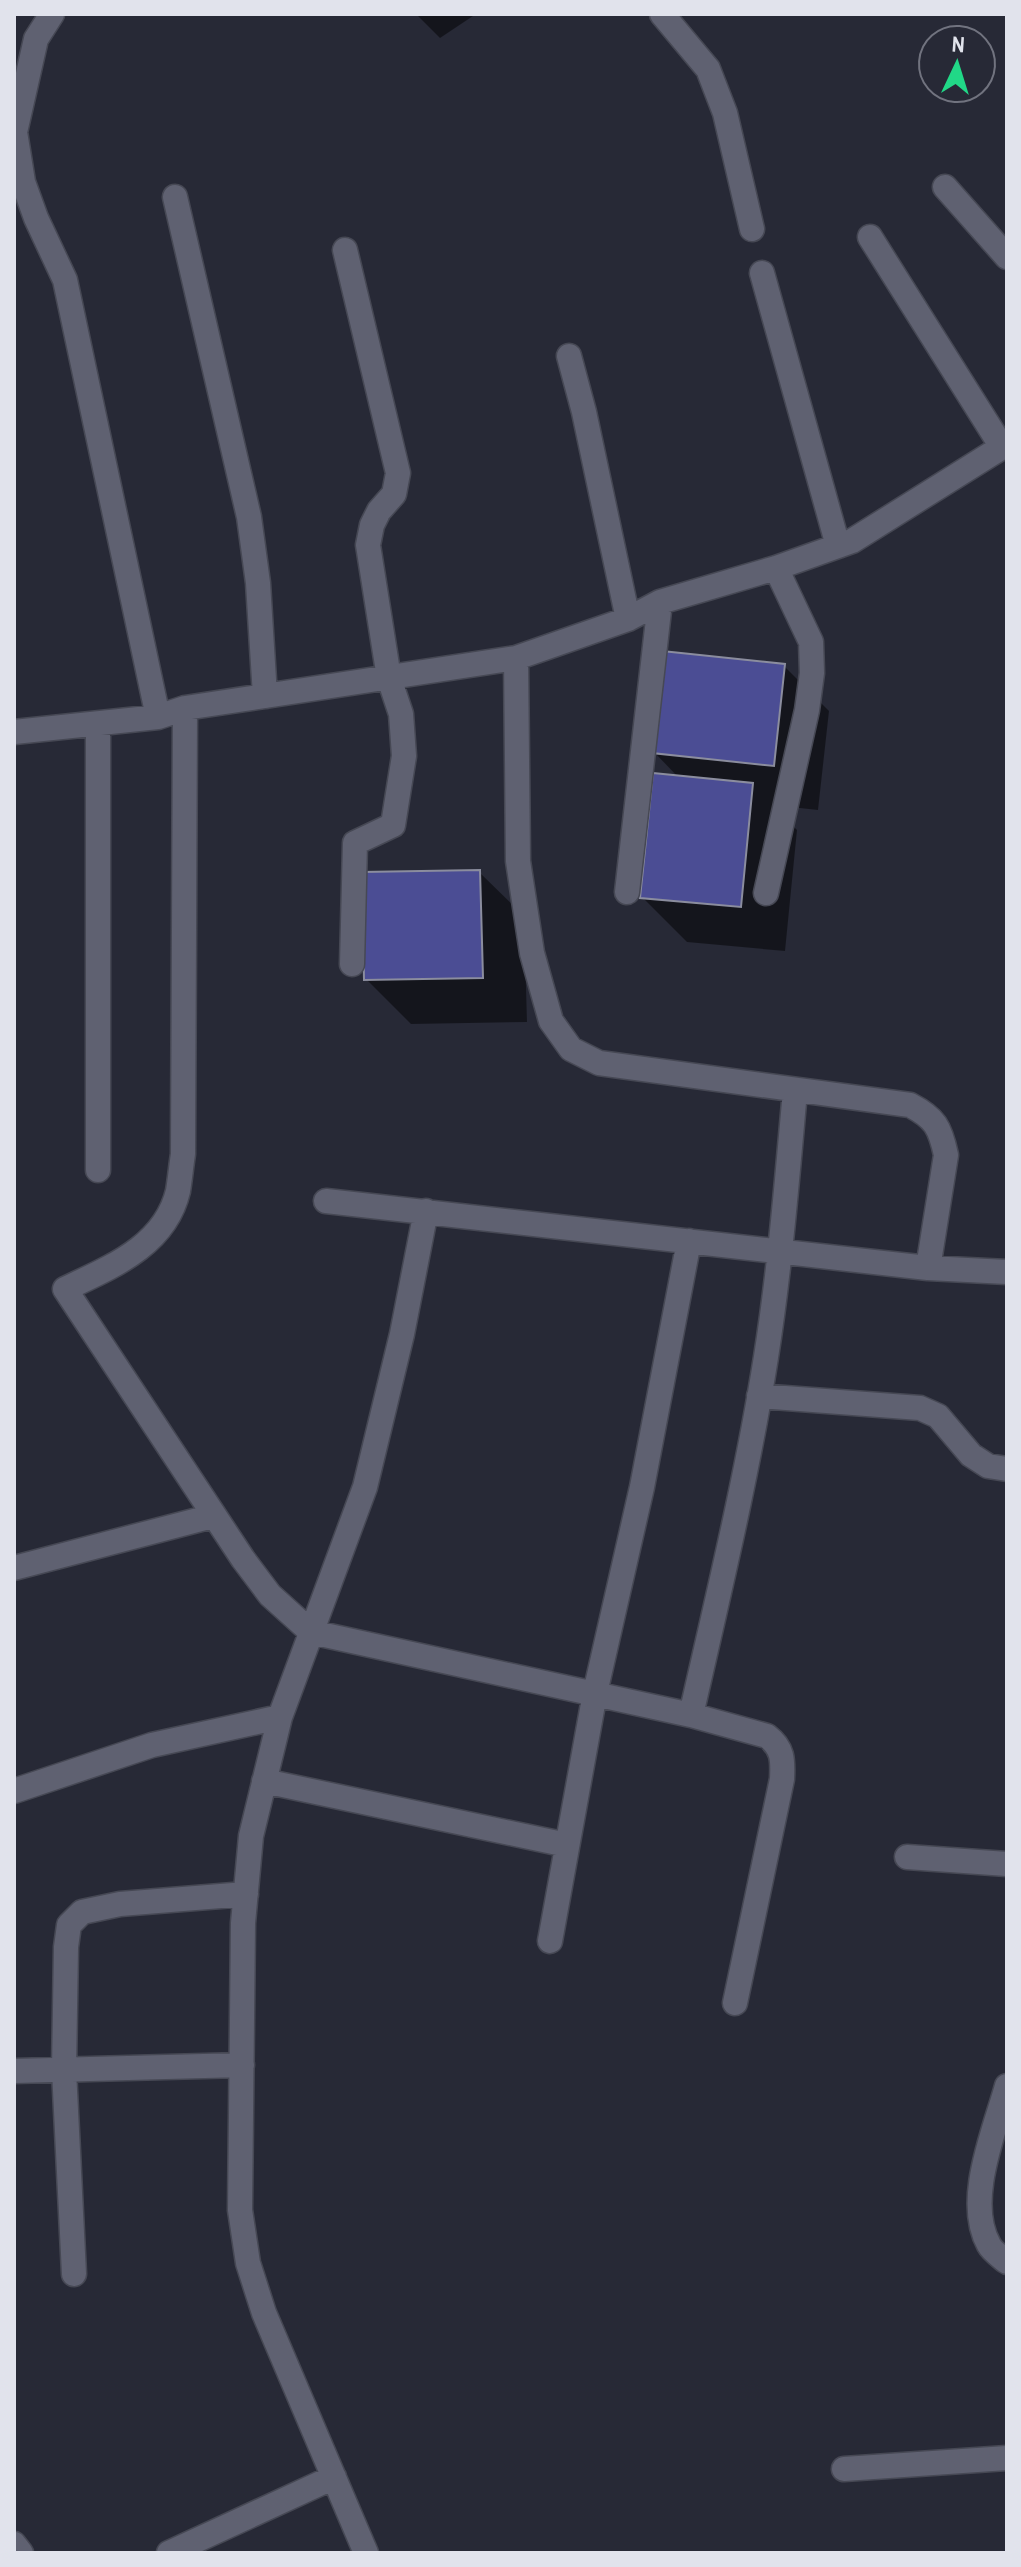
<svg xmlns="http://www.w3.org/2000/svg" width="1021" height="2567" viewBox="0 0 1021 2567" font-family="'Archivo Narrow',sans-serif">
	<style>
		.shadow { fill: #0007 }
		.building { fill: #4b4d94; stroke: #8b8d9e; stroke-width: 2 }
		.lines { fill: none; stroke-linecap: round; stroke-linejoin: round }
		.minor-casing { stroke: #464854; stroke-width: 27 }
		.minor { stroke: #5f6171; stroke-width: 24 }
	</style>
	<rect width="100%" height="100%" fill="#272936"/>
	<path class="shadow" d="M 416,14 L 476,14 L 440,38 Z
		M 784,666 L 829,711 L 818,810 L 772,805 L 797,830 L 785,951 L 687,942 L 642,897 L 679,778 L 654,752 Z
		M 479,872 L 524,916 L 527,1022 L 411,1024 L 366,979 Z"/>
	<path class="building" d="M 662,651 L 785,664 L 774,766 L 652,753 Z
		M 653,773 L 753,783 L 741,907 L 640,898 Z
		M 480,870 L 483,978 L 364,980 L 362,872 Z"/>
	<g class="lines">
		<defs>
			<path id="minor" d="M 52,14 L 36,39 L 15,132 L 23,182 L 36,218 L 65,280 L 158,717
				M 662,14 L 708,69 L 725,113 L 752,229
				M 945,187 L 1007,257
				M 175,197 L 249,517 L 258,583 L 265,696
				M 870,237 L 1002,447
				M 345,250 L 398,473 L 394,494 L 379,511 L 372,525 L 368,545 L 389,678 L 401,714 L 404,756 L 393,825 L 355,843 L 352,964
				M 762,273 L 838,546
				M 569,356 L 584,412 L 628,619
				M 516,658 L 518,861 L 532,953 L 551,1021 L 571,1049 L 599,1063 L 910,1105 C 935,1118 940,1127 946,1155 L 928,1268 L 1007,1272
				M 185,708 L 183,1154 C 181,1167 180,1179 178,1191 C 165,1246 111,1267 65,1289 L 243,1559 L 270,1595 L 311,1632 L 691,1715 L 767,1736 C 783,1748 783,1760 782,1779 L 735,2003
				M 98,724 L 98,1170
				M 14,732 L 158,717 L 185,708 L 516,658 L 628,619 L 660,602 L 776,568 L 852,541 L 1007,444
				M 627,892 L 660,602
				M 766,893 L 807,710 L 812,673 L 811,642 L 776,568
				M 326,1201 L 928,1268
				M 759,1396 L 920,1408 L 938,1416 L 971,1455 L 988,1466 L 1007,1469
				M 14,1568 L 213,1516
				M 691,1715 C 718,1596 747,1477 766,1357 C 780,1268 787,1180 795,1091
				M 264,1781 L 567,1845
				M 14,1791 L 152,1745 L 280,1717
				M 907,1857 L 1007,1864
				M 550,1941 L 595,1693 L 642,1487 L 689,1241
				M 14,2071 L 242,2065
				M 1007,2086 C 995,2130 964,2201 989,2245 C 992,2251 1001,2257 1007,2262
				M 74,2274 L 64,2070 L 66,1947 L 69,1925 L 82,1912 L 120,1904 L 246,1894
				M 844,2469 L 1007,2458
				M 14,2544 L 21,2553
				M 169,2553 L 334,2477
				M 366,2553 L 264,2313 L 248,2263 L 240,2210 L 243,1923 L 251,1836 L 280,1717 L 365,1487 L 402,1334 L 426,1211"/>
		</defs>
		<use href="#minor" class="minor-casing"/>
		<use href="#minor" class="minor"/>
	</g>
	<rect width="1021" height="2567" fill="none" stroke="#e1e3ec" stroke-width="32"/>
	<g transform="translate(957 64) rotate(4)"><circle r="38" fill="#272936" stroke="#71737f" stroke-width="2"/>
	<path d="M0-6L14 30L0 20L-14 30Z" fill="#21d887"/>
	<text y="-12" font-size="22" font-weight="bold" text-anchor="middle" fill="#e1e3ec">N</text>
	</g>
</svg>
